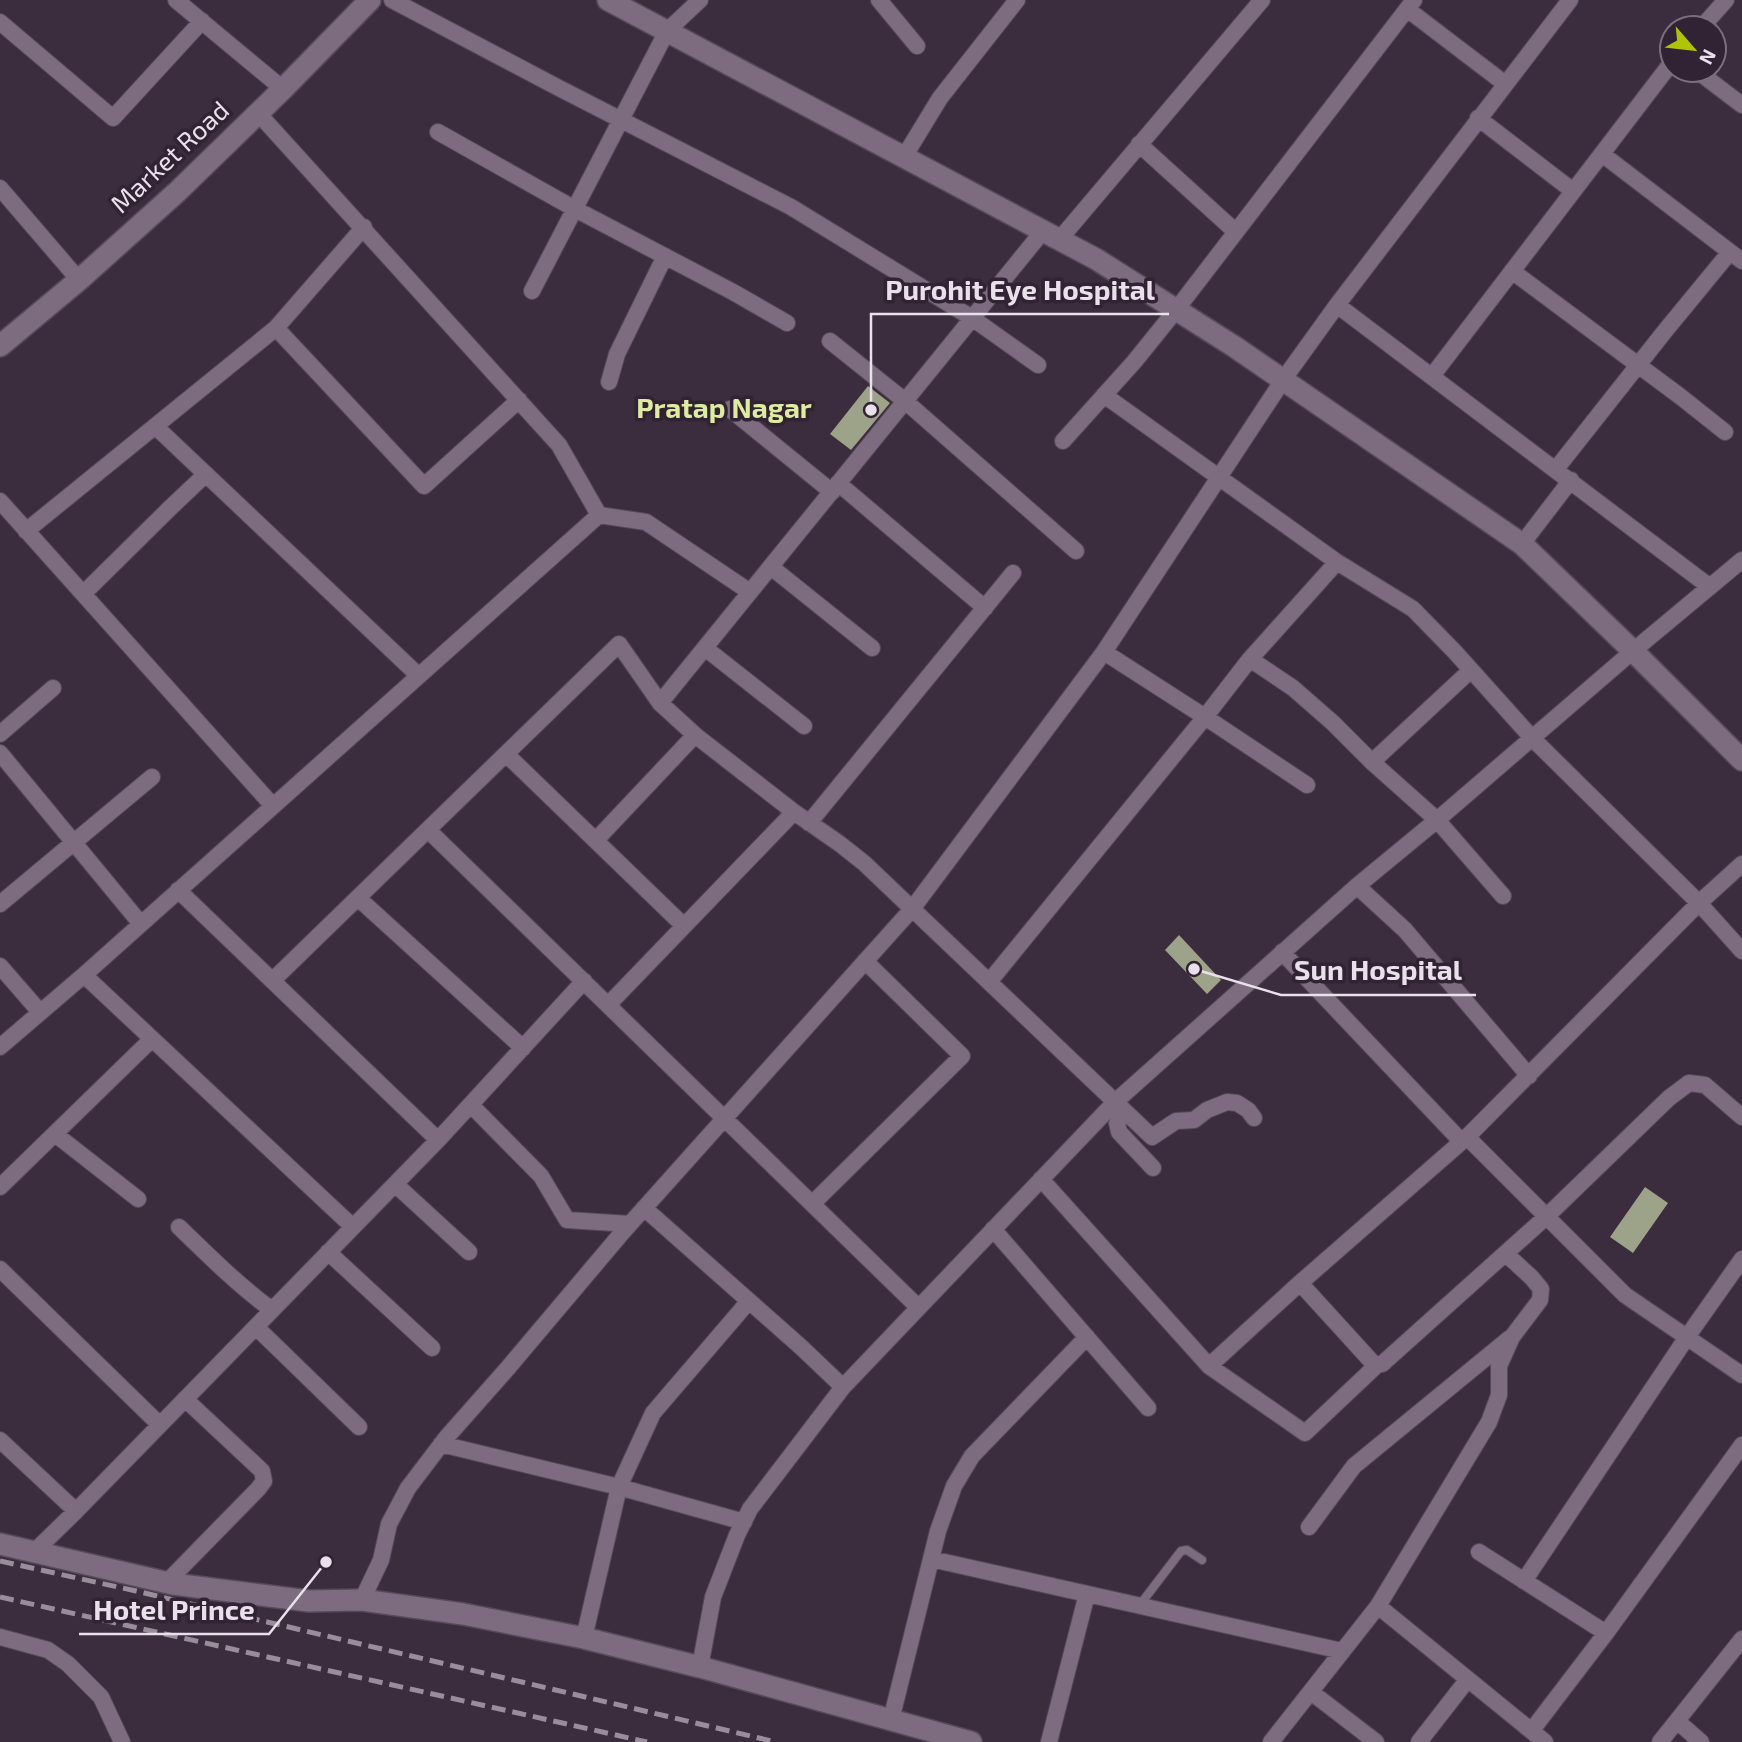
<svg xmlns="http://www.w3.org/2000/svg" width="1742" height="1742" viewBox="0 0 1742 1742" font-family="'Exo 2',sans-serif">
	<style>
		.building { fill: #9da389 }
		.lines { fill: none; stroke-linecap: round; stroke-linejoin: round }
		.service-casing { stroke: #564959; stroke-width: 10 }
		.minor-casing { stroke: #564959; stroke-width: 18 }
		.tertiary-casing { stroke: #564959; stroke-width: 24 }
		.service { stroke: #7d6c80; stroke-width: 8 }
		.minor { stroke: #7d6c80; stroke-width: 16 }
		.tertiary { stroke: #7d6c80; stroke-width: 21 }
		.rail { stroke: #998d9c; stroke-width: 5; stroke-dasharray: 14 7; stroke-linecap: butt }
		.labels { text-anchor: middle; stroke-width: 7; stroke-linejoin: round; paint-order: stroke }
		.street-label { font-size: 26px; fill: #eae0ec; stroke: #312234 }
		.neighbourhood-label { font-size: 28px; font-weight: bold; fill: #ddec9f; stroke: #312234 }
		.leader { fill: none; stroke: #eae0ec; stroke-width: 2.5 }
		.callout-dot { fill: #eae0ec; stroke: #312234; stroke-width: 2.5 }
		.callout-label { font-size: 28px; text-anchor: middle; font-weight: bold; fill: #eae0ec; stroke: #312234; stroke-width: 7; stroke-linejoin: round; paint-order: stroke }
	</style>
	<rect width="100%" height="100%" fill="#3b2c3e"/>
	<path class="building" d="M 868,386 L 890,403 L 851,450 L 830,434 Z
		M 1179,935 L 1221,980 L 1207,994 L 1165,950 Z
		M 1645,1187 L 1668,1203 L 1633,1253 L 1610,1237 Z"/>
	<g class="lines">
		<defs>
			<path id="service" d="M 1139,1606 L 1181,1551 L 1187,1550 L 1202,1560"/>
			<path id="minor" d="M 176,0 L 283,89
				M 392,0 L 557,87 L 791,207 L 972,318 L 1038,365
				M 879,0 L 917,46
				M 1407,9 L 1504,83
				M 0,22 L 113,118 L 202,21
				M 1701,28 L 1726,0
				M 1696,70 L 1742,105
				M 258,113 L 559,445 L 599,515
				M 1478,118 L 1573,191
				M 438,132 L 575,209 L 733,292 L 787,323
				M 1139,144 L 1236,232
				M 1602,154 L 1742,261
				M 904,157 L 940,98 L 1017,0
				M 0,188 L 79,280
				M 1059,240 L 1262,0
				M 1512,271 L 1681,397 L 1725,432
				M 532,291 L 667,31 L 700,0
				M 1337,305 L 1710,587
				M 276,328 L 424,486 L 519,400
				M 830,341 L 905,401 L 1076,551
				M 1432,376 L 1672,62
				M 609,382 L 617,354 L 665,256
				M 1104,395 L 1337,562 L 1413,609 L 1455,652 L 1532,738 L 1699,903 L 1742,951
				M 730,409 L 832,492
				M 155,426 L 419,676
				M 1063,441 L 1134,362 L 1176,310 L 1414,0
				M 1556,469 L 1665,331 L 1730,252
				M 838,483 L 985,608
				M 0,501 L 273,806
				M 599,515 L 646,522 L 750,592
				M 26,531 L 276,328 L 364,227
				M 1522,544 L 1571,480
				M 771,567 L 872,648
				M 83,594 L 169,509 L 206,474
				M 705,648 L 804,726
				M 1104,652 L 1205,717 L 1307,785
				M 1250,659 L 1337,562
				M 1471,670 L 1372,762 L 1437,820 L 1503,896
				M 660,703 L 1043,231
				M 0,734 L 53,688
				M 0,753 L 141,924
				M 506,754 L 684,926
				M 809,823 L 1013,573
				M 428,830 L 918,1307
				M 596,840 L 695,735
				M 1357,886 L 1405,930 L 1529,1076
				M 178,890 L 438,1140
				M 358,898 L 523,1048
				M 0,904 L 152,777
				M 1282,952 L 1461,1141
				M 0,966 L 40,1012
				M 84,975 L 353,1227
				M 273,980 L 619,644 L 660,703 L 695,735 L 794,812 L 840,844 L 864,863 L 1152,1137 L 1176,1121 L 1194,1120 L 1207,1110 L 1227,1102 L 1237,1103 L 1248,1110 L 1254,1118
				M 989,982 L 1205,717 L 1250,659 L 1293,688 L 1333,723 L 1372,762
				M 608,1005 L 794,812
				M 0,1047 L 84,975 L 599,515
				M 471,1105 L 541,1176 L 567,1220 L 630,1224
				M 1123,1110 L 1117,1123 L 1119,1132 L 1153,1168
				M 55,1134 L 138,1199
				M 1467,1137 L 1625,1295 L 1742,1375
				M 1041,1179 L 1209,1366 L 1300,1283 L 1467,1137 L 1699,903 L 1742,864
				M 395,1184 L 469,1252
				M 0,1187 L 152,1039
				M 812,1204 L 962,1056 L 865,961
				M 644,1208 L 801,1347 L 843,1387
				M 179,1227 C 209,1256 238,1285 272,1310
				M 993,1229 L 1148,1408
				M 328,1252 L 432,1348
				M 0,1269 L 160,1425
				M 1300,1283 L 1372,1362 L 1377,1365 L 1382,1364 L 1547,1216 L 1669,1098 L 1689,1083 L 1705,1085 L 1742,1117
				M 256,1327 L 359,1427
				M 1209,1366 L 1305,1433 L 1377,1365
				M 0,1440 L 76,1511
				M 441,1444 L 619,1487 L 744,1522
				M 1309,1527 L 1354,1466 L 1510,1338
				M 34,1552 L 76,1511 L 438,1140 L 584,981
				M 1479,1552 L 1606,1633
				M 931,1559 L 1342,1651
				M 1524,1581 L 1687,1337 L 1742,1259
				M 167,1582 L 258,1489 L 264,1481 L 262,1471 L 185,1399
				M 362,1600 L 381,1560 L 389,1524 L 408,1488 L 446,1438 L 507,1369 L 621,1234 L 912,909 L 1104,652 L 1283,380 L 1337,305 L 1570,0
				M 1378,1606 L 1545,1742
				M 0,1637 L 48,1650 L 68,1664 L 101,1697 L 122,1742
				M 584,1638 L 619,1487 L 653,1413 L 749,1301
				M 700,1667 L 713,1597 L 737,1535 L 750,1509 L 843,1387 L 1115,1102 L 1357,886 L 1437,820 L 1633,651 L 1742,560
				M 1311,1692 L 1376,1742
				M 891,1720 L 938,1531 L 954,1486 L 972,1456 L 1087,1337
				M 1677,1721 L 1701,1742
				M 1532,1730 L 1606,1633 L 1742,1445
				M 1049,1742 L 1087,1594
				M 1271,1742 L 1378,1606 L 1489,1422 L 1499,1395 L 1499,1366 L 1512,1337 L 1540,1300 L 1541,1289 L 1532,1278 L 1506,1254
				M 1419,1742 L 1468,1679
				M 1660,1742 L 1742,1639"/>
			<path id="tertiary" d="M 608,0 L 1096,259 L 1235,347 L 1522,544 L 1633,651 L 1742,760
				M 0,346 L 79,280 L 177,192 L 283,89 L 370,0
				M 0,1544 L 173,1584 L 309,1601 L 362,1600 L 463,1614 L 584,1638 L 700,1667 L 971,1742"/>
		</defs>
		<use href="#service" class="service-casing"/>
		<use href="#minor" class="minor-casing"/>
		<use href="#tertiary" class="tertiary-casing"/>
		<use href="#service" class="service"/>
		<use href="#minor" class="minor"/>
		<use href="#tertiary" class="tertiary"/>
		<path class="rail" d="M 0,1561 L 136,1591 L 776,1742
			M 0,1597 L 647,1742"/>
	</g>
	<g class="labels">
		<g class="street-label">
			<text transform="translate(170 157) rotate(-43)" y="9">Market Road</text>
		</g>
		<g class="neighbourhood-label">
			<text x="724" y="418">Pratap Nagar</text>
		</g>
	</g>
	<path class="leader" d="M871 410L871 314H1169M1194 969L1281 995H1476M326 1562L269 1634H79"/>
	<g class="callout-dot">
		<circle cx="871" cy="410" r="7"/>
		<circle cx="1194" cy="969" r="7"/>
		<circle cx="326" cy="1562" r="7"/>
	</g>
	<g class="callout-label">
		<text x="1020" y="300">Purohit Eye Hospital</text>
		<text x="1378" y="980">Sun Hospital</text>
		<text x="174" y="1620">Hotel Prince</text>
	</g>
	<g transform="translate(1693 49) rotate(118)"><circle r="33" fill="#312234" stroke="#7b6e7e" stroke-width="2"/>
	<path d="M0-5L12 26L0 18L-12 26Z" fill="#b0c502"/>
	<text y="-10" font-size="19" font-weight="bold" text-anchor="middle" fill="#eae0ec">N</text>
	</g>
</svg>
